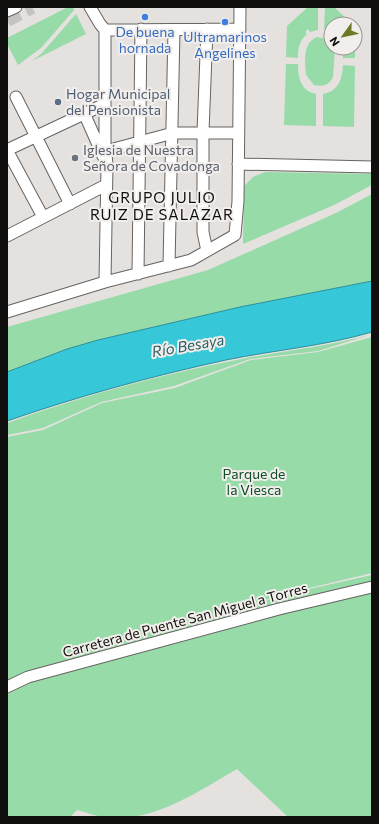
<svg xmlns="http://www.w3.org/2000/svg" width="379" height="824" viewBox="0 0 379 824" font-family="Commissioner,sans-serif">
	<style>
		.green { fill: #96dba8 }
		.water { fill: #36c7d8; stroke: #2b909b }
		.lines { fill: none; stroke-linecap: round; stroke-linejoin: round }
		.major-tunnel { stroke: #c5c2bf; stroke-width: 14; stroke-dasharray: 14 7; stroke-linecap: butt }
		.minor-casing { stroke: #676361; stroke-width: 13 }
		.minor { stroke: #fff; stroke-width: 11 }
		.shop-dot { fill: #3f7fe0; stroke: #f2eeeb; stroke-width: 1.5 }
		.service-dot { fill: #5c6f8a; stroke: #f2eeeb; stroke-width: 1.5 }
		.worship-dot { fill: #6b7280; stroke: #f2eeeb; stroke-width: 1.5 }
		.labels { text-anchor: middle; stroke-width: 4; stroke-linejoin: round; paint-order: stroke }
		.shop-label { font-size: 14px; fill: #366cbe; stroke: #f2eeeb }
		.service-label { font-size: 14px; fill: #4e5e75; stroke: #f2eeeb; text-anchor: start }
		.worship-label { font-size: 14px; fill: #5b616d; stroke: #f2eeeb; text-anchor: start }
		.park-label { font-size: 14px; fill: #0e4e28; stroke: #f2eeeb }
		.street-label { font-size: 14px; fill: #110f0e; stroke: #f2eeeb }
		.neighbourhood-label { font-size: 15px; letter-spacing: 1px; fill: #110f0e; stroke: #f2eeeb }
		.water-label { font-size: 15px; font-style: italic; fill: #276067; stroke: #f2eeeb }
	</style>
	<rect width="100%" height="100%" fill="#e5e1de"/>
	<path class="green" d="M 68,7 L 73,7 L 74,10 L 41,48 L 18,65 L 7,44 L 7,38 Z
		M 308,7 L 318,7 L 318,30 L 310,32 L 308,29 L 305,32 L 307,34 C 299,41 298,48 298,58 L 286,57 L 287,26 Z
		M 325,7 L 334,7 L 352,24 L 331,24 L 331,31 L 324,29 Z
		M 76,14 L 86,34 L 32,61 L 42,53 Z
		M 355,27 L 355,58 L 343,58 L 343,48 L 355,48 Z
		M 317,37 L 330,40 L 331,48 L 335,48 L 333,77 C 329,85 323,87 314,85 L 306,75 C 305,62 302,43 317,37 Z
		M 286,64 L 298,64 C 298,78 301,91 316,94 L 316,126 L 284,125 Z
		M 343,65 L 355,66 L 354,127 L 323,126 L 323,94 C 339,91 342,79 343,65 Z
		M 265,172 L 372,174 L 372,185 L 334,205 L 243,244 L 244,186 L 253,177 Z
		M 372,194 L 372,281 L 240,307 L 98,340 L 67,349 L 7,372 L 7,327 L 208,270 L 336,213 Z
		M 372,334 L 318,351 L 250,359 L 174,386 L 101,402 L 43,428 L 7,435 L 7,423 C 85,395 166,373 247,358 C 289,350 331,346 372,334 Z
		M 372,337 L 372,573 L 305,589 L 88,649 L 305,590 L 372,575 L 372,817 L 288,817 L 237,769 C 197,792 152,824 104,817 C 95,816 86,812 77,810 L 70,817 L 7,817 L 7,437 L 43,430 L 102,403 L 175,388 L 251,360 L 318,352 Z"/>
	<path class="water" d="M 372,281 L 372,332 C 324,346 275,350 226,360 C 152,376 79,396 7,421 L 7,372 L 67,349 L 98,340 L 240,307 Z"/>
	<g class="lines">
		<path class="major-tunnel" d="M 7,20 L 32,7"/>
		<defs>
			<path id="minor" d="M 90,7 L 100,24 L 105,30 L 105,143 L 107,165 L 105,282
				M 7,11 L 16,7
				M 105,30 L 240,29
				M 16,97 L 70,204
				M 84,113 L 103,156
				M 7,150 L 105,104
				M 7,150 L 43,217
				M 106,151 L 173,133 L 238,133
				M 238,164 L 372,167
				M 7,236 L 106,185
				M 207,251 L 203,232 L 203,132 L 207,29
				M 169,266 L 174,30
				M 138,274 L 141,29
				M 7,312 L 105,282 L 191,260 L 235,235 L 238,201 L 240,7
				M 7,687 L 28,677 L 279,609 L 372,587"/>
		</defs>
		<use href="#minor" class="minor-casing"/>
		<use href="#minor" class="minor"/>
	</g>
	<g class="shop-dot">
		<circle cx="145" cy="17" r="4"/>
		<circle cx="225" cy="22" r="4"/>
	</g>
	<circle class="service-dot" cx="58" cy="102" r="4"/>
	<circle class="worship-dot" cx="75" cy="158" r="4"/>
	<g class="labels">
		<g class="shop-label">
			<text x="145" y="37">De buena<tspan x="145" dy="16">hornada</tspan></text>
			<text x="225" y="42">Ultramarinos<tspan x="225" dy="16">Angelines</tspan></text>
		</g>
		<g class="service-label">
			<text x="66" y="99">Hogar Municipal<tspan x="66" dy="16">del Pensionista</tspan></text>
		</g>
		<g class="worship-label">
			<text x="83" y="155">Iglesia de Nuestra<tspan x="83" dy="16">Señora de Covadonga</tspan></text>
		</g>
		<g class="park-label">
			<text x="254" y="479">Parque de<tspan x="254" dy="16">la Viesca</tspan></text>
		</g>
		<g class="street-label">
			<text transform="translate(185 620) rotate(-15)" y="5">Carretera de Puente San Miguel a Torres</text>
		</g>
		<g class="neighbourhood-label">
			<text x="162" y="203">GRUPO JULIO<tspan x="162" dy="17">RUIZ DE SALAZAR</tspan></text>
		</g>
		<g class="water-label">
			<text transform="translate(188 346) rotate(-10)" y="5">Río Besaya</text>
		</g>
	</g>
	<rect width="379" height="824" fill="none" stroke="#110f0e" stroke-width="16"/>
	<g transform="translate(343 36) rotate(237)"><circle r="19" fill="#f2eeeb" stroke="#989593"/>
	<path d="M0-3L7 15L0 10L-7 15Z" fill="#6c7925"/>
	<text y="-6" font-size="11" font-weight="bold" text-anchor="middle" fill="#110f0e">N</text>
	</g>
</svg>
